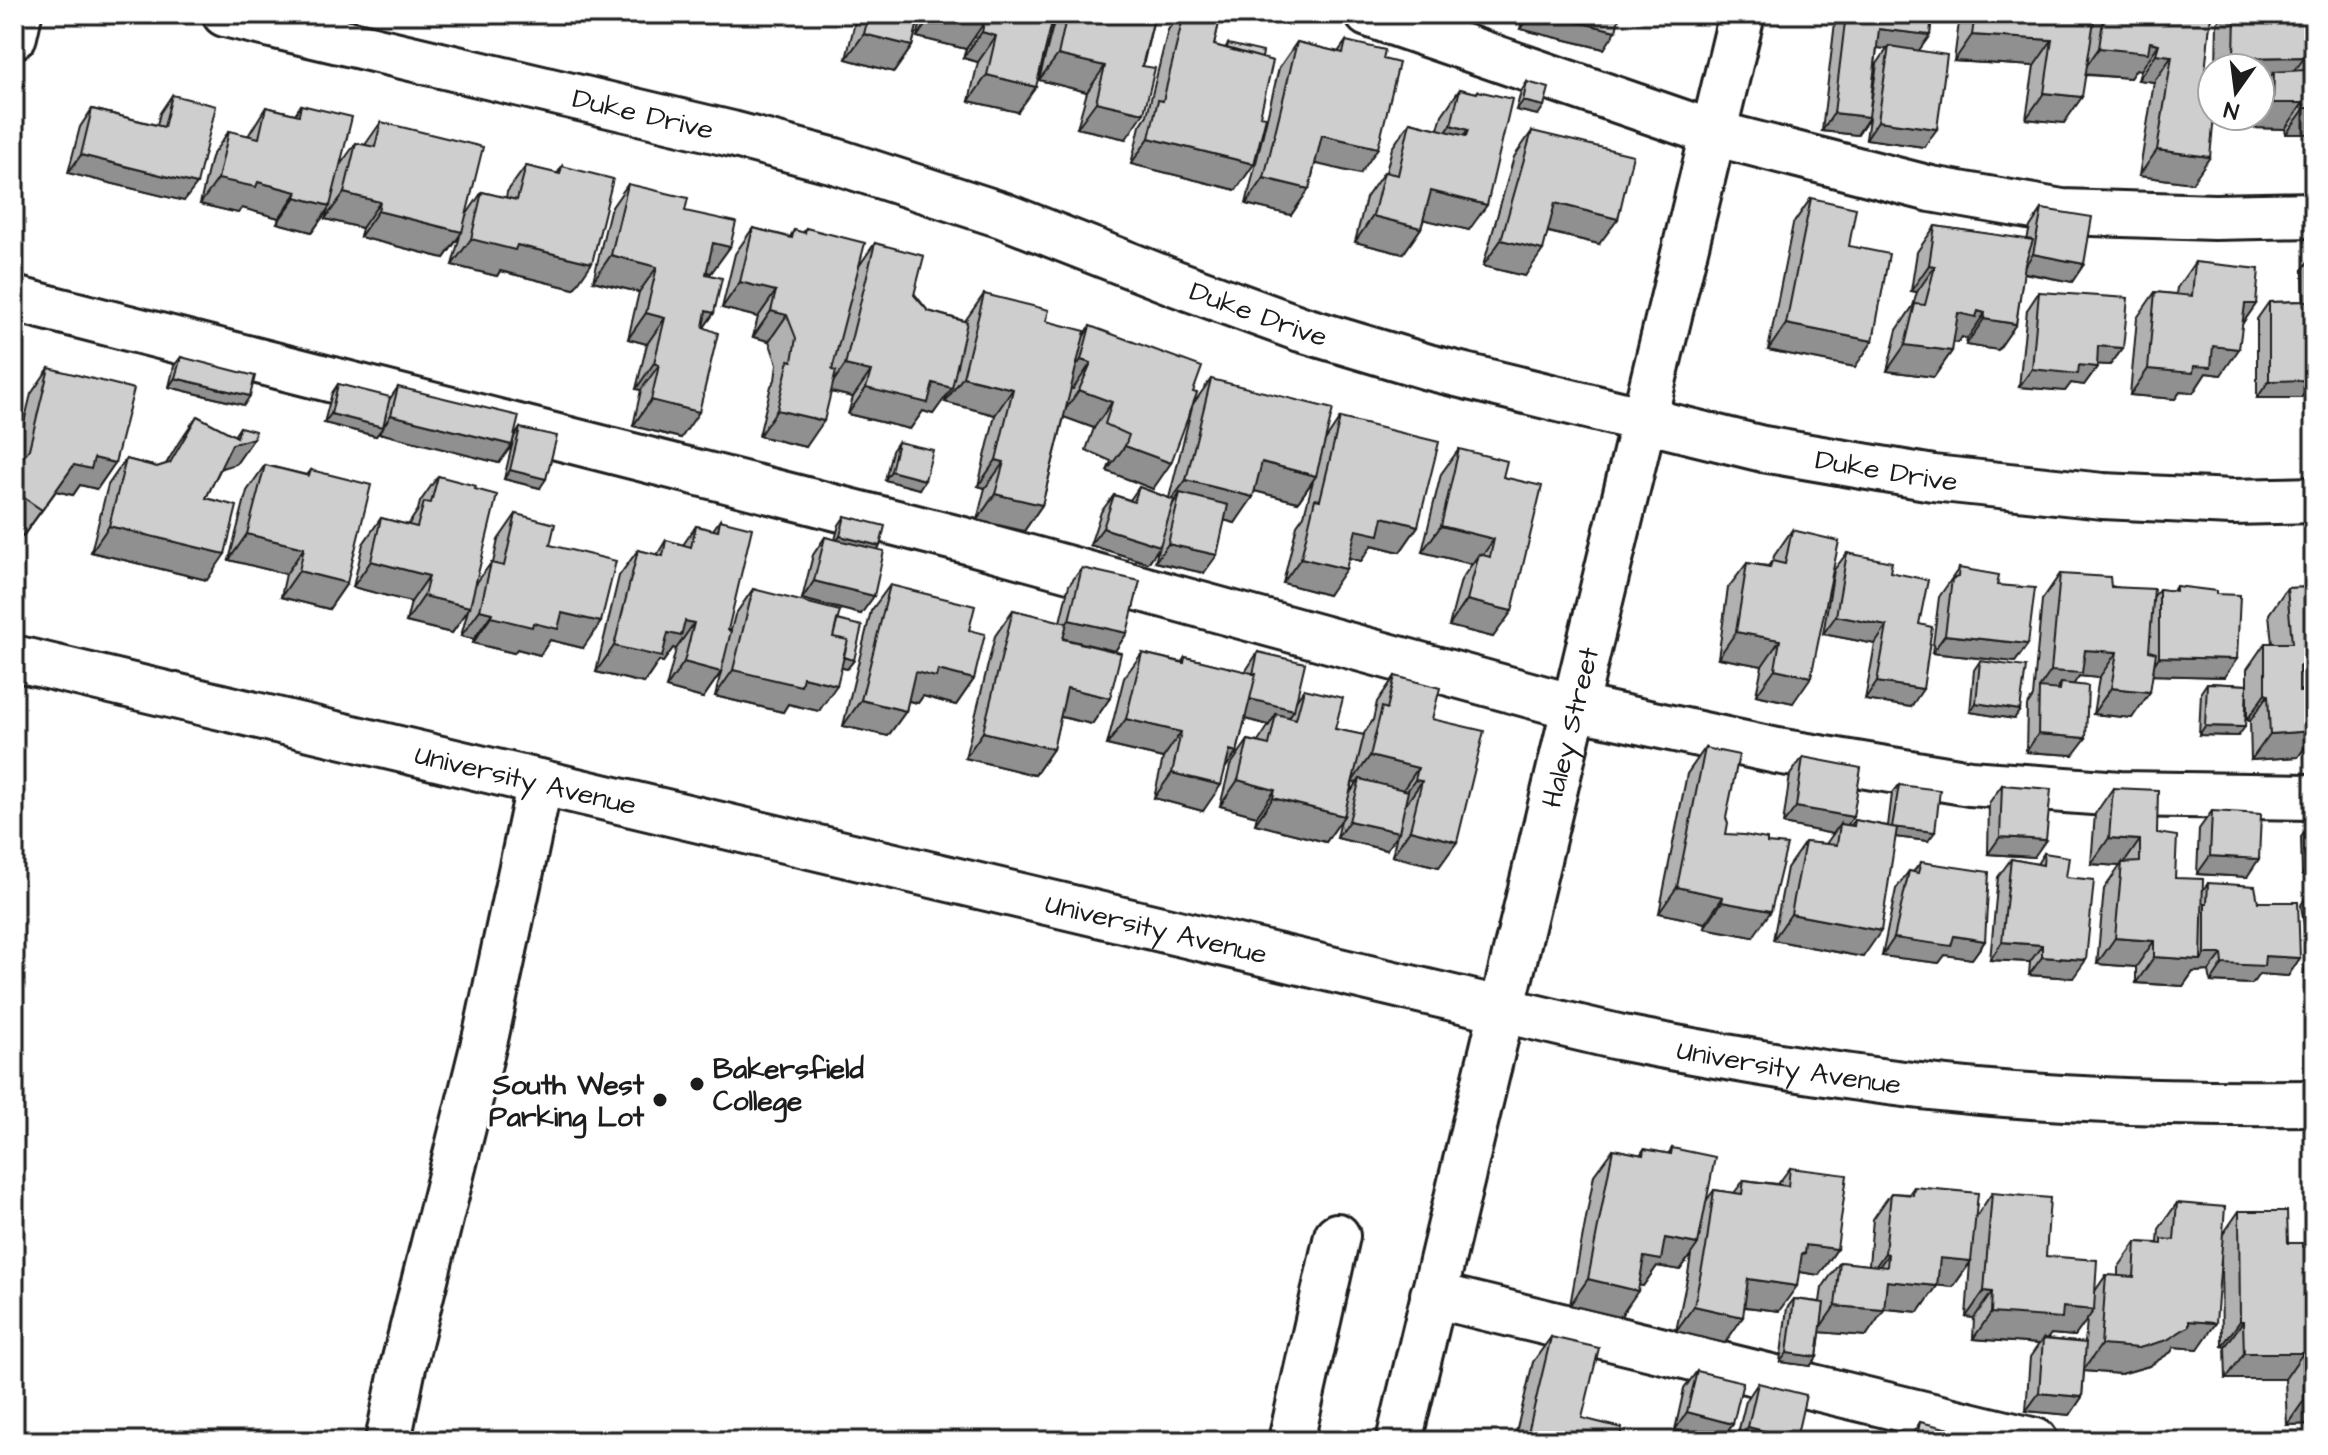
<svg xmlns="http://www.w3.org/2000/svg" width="2328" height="1455" viewBox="0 0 2328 1455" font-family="'Architects Daughter',sans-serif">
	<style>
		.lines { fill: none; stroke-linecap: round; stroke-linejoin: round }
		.minor-casing { stroke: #1c1c1c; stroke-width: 50 }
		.minor { stroke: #fff; stroke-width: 44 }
		.wall { fill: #b1b1b1; stroke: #1c1c1c; stroke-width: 2; fill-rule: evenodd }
		.shaded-wall { fill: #909090; stroke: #1c1c1c; stroke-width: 2 }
		.building { fill: #cecece; stroke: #1c1c1c; stroke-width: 2 }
		.poi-dot { fill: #1c1c1c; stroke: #fff; stroke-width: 3 }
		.labels { text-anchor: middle; stroke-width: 6; stroke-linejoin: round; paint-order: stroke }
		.street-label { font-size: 28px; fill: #1c1c1c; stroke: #fff }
		.poi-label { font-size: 28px; font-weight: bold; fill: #1c1c1c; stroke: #fff; text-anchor: start }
	</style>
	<rect width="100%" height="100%" fill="#fff"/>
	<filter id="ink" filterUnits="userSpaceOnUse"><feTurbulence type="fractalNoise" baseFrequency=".0125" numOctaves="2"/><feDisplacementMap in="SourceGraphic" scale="16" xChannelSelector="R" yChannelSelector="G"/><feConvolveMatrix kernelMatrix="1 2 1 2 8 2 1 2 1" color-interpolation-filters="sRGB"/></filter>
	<g filter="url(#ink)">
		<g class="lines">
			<defs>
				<g id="minor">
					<path id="s1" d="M 225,14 L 732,134 L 835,161 L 1002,215 L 1178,284 L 1301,329 L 1428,367 L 1763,449 L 1933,478 L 2103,496 L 2232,502 L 2314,500"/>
					<path d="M 1368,14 L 1713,133 L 1931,189 L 2062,212 L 2214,217 L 2314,215"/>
					<path d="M 14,36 L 19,14"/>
					<path d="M 14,299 L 971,542 L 1574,707 L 1777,751 L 1970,783 L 2120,794 L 2314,797"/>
					<path id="s2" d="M 14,658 L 1618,1037 C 1716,1056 1813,1073 1912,1085 C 2045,1101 2180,1104 2314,1103"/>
					<path d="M 1433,1295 L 2035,1441"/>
					<path d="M 388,1441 L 403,1367 L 486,1035 L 540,782"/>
					<path d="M 1291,1441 L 1337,1236"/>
					<path id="s3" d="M 1399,1441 C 1510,964 1628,490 1742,14"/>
				</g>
			</defs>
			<use href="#minor" class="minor-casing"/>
			<use href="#minor" class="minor"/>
		</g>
		<path class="wall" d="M 835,14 L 920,14 L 912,46 L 894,72 L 846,59 L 855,22 L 834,16 Z
			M 923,14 L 1054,14 L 1018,112 L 969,101 L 978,62 L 963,58 L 966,49 L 917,37 Z
			M 1056,14 L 1155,14 L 1126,139 L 1077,128 L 1087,92 L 1039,80 Z
			M 1179,14 L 1221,14 L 1214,45 L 1225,48 L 1228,44 L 1236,190 L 1131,164 L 1140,126 L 1147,115 L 1168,30 Z
			M 1524,14 L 1620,14 L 1604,49 L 1520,29 Z
			M 1836,14 L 1932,14 L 1930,35 L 1918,51 L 1924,147 L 1866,139 L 1869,118 L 1857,135 L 1822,131 ZM 1877,48 L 1887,49 L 1877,64 L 1870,110 Z
			M 1960,14 L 2211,14 L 2192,183 L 2139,176 L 2154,82 L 2138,80 L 2141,70 L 2136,69 L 2130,78 L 2086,75 L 2064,123 L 2026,119 L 2034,66 L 1954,61 Z
			M 2224,14 L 2314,14 L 2314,134 L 2286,134 L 2285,129 L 2255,128 L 2255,116 L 2260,116 L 2260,92 L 2266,83 L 2260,68 L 2216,68 L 2217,23 Z
			M 1346,41 L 1360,174 L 1315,163 L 1309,189 L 1291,215 L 1246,204 L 1279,68 L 1297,42 L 1338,52 Z
			M 1527,82 L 1538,115 L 1516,110 L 1521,92 Z
			M 1460,89 L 1476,93 L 1478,91 L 1469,230 L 1424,219 L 1421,228 L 1403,254 L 1355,242 L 1366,198 L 1384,172 L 1386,172 L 1392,148 L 1410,122 L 1438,129 L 1442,115 Z
			M 172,95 L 184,201 L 68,173 L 80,127 L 92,109 L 157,125 L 160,113 Z
			M 301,105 L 340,165 L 356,143 L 365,145 L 381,122 L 467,214 L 482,192 L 506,198 L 507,192 L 526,166 L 557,174 L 562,166 L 574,289 L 500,271 L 497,276 L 452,265 L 460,236 L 444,258 L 360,237 L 362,228 L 325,219 L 328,210 L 312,232 L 277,223 L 279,218 L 242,208 L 238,213 L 200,204 L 211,157 L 229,131 L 248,136 L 266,107 L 295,114 Z
			M 1532,131 L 1599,244 L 1548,232 L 1525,276 L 1483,266 L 1514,157 Z
			M 628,184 L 685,211 L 730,247 L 711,273 L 706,272 L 714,313 L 704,327 L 681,438 L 633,426 L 641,390 L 636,389 L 647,344 L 628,339 L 639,292 L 593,281 L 610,210 Z
			M 1811,198 L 1849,246 L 1855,367 L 1768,350 L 1793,224 Z
			M 2042,209 L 2084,264 L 2072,282 L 2023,273 L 2016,324 L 1998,350 L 1966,345 L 1967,339 L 1962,337 L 1958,343 L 1953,342 L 1952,351 L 1934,377 L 1887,371 L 1897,330 L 1913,306 L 1917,292 L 1911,291 L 1917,252 L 1935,226 L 2027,240 L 2030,227 Z
			M 753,228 L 790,237 L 794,230 L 803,233 L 806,228 L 859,266 L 875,243 L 928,311 L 965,321 L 984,294 L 1046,321 L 1084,336 L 1090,326 L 1193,392 L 1193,404 L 1211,379 L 1326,439 L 1340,418 L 1418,526 L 1400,552 L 1372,545 L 1361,561 L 1349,558 L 1328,595 L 1283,583 L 1297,525 L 1304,515 L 1313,481 L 1298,502 L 1254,491 L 1235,523 L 1225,520 L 1204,573 L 1155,562 L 1159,548 L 1148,563 L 1090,545 L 1101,512 L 1114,495 L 1130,500 L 1139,487 L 1169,498 L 1192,407 L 1153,489 L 1107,471 L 1111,461 L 1086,450 L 1094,428 L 1064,417 L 1042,505 L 1024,531 L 977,520 L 985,488 L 978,486 L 995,415 L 945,402 L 947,394 L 933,414 L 923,411 L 910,429 L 848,414 L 853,397 L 831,392 L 806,447 L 759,436 L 771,386 L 775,380 L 777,364 L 769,341 L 753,337 L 758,317 L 722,308 L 735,254 Z
			M 2309,260 L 2314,260 L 2306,391 L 2301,398 L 2257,398 L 2257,319 L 2269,302 L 2304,301 L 2303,269 Z
			M 2195,262 L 2256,304 L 2242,324 L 2221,375 L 2206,373 L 2193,393 L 2180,392 L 2175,399 L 2130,395 L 2137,318 L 2155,292 L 2176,294 L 2177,288 Z
			M 2039,292 L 2123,348 L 2110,365 L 2097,364 L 2097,367 L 2084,385 L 2071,383 L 2065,391 L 2019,387 L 2027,310 Z
			M 181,357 L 244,405 L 169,387 L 174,366 Z
			M 49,368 L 115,463 L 97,489 L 80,485 L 73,495 L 56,491 L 23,536 L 14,529 L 14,463 L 31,394 Z
			M 338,384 L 389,400 L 398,387 L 499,463 L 379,432 L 376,436 L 324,423 L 332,393 Z
			M 197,416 L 234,436 L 240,427 L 254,438 L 236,464 L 221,468 L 206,498 L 207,580 L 91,552 L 108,485 L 126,459 L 157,467 L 166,464 L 179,442 Z
			M 520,428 L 540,488 L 504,479 L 514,437 Z
			M 898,442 L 919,489 L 885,480 L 892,451 Z
			M 1459,449 L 1503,477 L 1493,637 L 1449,626 L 1461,580 L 1472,564 L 1422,552 L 1441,474 Z
			M 265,465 L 307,475 L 311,470 L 347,583 L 329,609 L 281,597 L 286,574 L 229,560 L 247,491 Z
			M 438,476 L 475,489 L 475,585 L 491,563 L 493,563 L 498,540 L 516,514 L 550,545 L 583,648 L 550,640 L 540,655 L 517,649 L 514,653 L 473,643 L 474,639 L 461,636 L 468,610 L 452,633 L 406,622 L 411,602 L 353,587 L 363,544 L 381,518 L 408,525 L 418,510 L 420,502 Z
			M 845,516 L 877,550 L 861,614 L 802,599 L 813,555 L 825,537 L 835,540 L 839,525 Z
			M 720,520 L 728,630 L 731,630 L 735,615 L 753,589 L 837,620 L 854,660 L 847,669 L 841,668 L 819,711 L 788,704 L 783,712 L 715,696 L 721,672 L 703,698 L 666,688 L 676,649 L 673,648 L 663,662 L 659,661 L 644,683 L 596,672 L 619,576 L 638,550 L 657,555 L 666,540 L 683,545 L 696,526 L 713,530 Z
			M 1792,530 L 1793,703 L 1756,695 L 1762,666 L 1718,658 L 1728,588 L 1747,563 L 1768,566 L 1772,561 L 1773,561 L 1774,556 Z
			M 1847,553 L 1890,572 L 1919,624 L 1911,707 L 1865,700 L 1875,644 L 1823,634 L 1834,570 Z
			M 1082,568 L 1127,633 L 1115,651 L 1110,698 L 1092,724 L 1060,717 L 1053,749 L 1035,775 L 965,758 L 995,636 L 1013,610 L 1060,622 L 1069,585 Z
			M 1959,568 L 2028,644 L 2015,662 L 1932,653 L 1939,597 Z
			M 2060,574 L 2154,596 L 2159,589 L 2173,591 L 2176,586 L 2216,594 L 2224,677 L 2152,675 L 2132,718 L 2093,714 L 2099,678 L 2079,676 L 2073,684 L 2073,755 L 2026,752 L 2027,706 L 2033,697 L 2042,600 Z
			M 890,585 L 969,630 L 974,679 L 956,705 L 923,696 L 918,703 L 908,701 L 906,711 L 888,736 L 843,726 L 871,611 Z
			M 2314,587 L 2314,678 L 2311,678 L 2303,690 L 2299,690 L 2299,692 L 2314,691 L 2314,735 L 2298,757 L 2251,760 L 2250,721 L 2247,720 L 2247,686 L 2238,736 L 2199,735 L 2201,692 L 2207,683 L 2247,685 L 2247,669 L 2265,643 L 2272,643 L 2269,614 L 2287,588 Z
			M 1258,652 L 1296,700 L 1304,689 L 1335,729 L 1363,735 L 1373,720 L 1377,702 L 1395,676 L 1432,719 L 1439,867 L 1392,856 L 1397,834 L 1386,850 L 1337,838 L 1341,820 L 1326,842 L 1255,824 L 1257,816 L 1220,806 L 1230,766 L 1248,740 L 1258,742 L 1269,725 L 1245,719 L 1237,752 L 1225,768 L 1203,811 L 1154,798 L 1163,758 L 1107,745 L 1124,678 L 1142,653 L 1182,662 L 1185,657 L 1245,672 ZM 1353,782 L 1357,783 L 1350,793 Z
			M 1980,661 L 2020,710 L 2014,719 L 1970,712 L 1974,670 Z
			M 1705,748 L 1726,818 L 1726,834 L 1753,937 L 1704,928 L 1705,923 L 1659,913 L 1687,774 Z
			M 1803,757 L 1847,826 L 1850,826 L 1855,820 L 1888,826 L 1892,794 L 1899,785 L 1928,841 L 1895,837 L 1863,957 L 1773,940 L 1787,868 L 1805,842 L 1826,844 L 1833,834 L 1783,824 L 1790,775 Z
			M 2002,785 L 2034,857 L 1988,854 L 1989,803 Z
			M 2113,788 L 2157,833 L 2175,878 L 2203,890 L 2208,883 L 2258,902 L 2300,958 L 2288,976 L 2259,974 L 2252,984 L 2211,982 L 2209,971 L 2193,972 L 2183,986 L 2136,983 L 2136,967 L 2097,964 L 2104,889 L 2120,866 L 2091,864 L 2095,814 Z
			M 2212,811 L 2247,877 L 2197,874 L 2199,829 Z
			M 2308,828 L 2314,875 L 2302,875 L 2301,837 Z
			M 2044,853 L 2066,877 L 2073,978 L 2029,975 L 2030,962 L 1990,960 L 1998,877 L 2011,859 L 2037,864 Z
			M 1921,862 L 1985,941 L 1972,959 L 1945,955 L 1939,963 L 1882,956 L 1896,889 L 1909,871 L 1913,872 Z
			M 2313,887 L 2314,973 L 2304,973 L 2308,950 L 2301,905 Z
			M 1672,1148 L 1706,1201 L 1714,1190 L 1734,1193 L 1744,1180 L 1778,1184 L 1790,1168 L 1837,1249 L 1819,1275 L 1799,1272 L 1779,1311 L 1745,1307 L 1725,1343 L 1676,1331 L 1688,1274 L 1691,1255 L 1680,1270 L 1657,1266 L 1643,1286 L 1639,1285 L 1620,1317 L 1570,1305 L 1594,1175 L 1613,1149 L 1640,1155 L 1644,1149 L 1668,1154 Z
			M 1914,1187 L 1976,1217 L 1992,1193 L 2046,1256 L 2095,1291 L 2106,1275 L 2118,1276 L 2118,1268 L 2136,1242 L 2158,1243 L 2159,1229 L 2177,1203 L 2223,1234 L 2239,1211 L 2288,1243 L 2302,1247 L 2314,1247 L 2314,1424 L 2287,1425 L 2285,1379 L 2226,1379 L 2225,1347 L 2222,1346 L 2221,1254 L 2198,1349 L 2174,1347 L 2171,1352 L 2149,1366 L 2121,1374 L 2084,1371 L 2082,1397 L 2070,1415 L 2026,1411 L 2030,1357 L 2039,1344 L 1973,1339 L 1974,1318 L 1966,1317 L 1970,1263 L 1953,1287 L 1937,1285 L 1919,1312 L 1884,1309 L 1866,1336 L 1820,1332 L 1817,1357 L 1810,1366 L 1780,1362 L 1787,1308 L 1794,1299 L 1820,1302 L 1822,1288 L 1840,1262 L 1869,1265 L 1873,1219 L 1891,1193 L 1909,1194 ZM 2087,1319 L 2085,1343 L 2047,1339 L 2051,1334 L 2075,1336 Z
			M 1551,1337 L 1582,1418 L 1619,1441 L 1514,1441 L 1533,1362 Z
			M 1697,1371 L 1733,1424 L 1721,1441 L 1675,1430 L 1684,1389 Z
			M 1758,1383 L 1796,1439 L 1794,1441 L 1736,1441 L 1746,1401 Z
			M 1920,1422 L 1969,1441 L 1908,1441 Z"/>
		<path class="shaded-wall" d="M 661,14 L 702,14 L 696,22 Z
			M 836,14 L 861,14 L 855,22 L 834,16 Z
			M 933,14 L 947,14 L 984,23 L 966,49 L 917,37 Z
			M 1531,14 L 1544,14 L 1616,31 L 1604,49 L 1520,29 Z
			M 1879,29 L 1930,35 L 1917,53 L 1889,46 L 1887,49 L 1867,47 Z
			M 982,32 L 996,36 L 978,62 L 963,58 Z
			M 864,34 L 912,46 L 894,72 L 846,59 Z
			M 1972,35 L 2052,40 L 2034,66 L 1954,61 Z
			M 2150,42 L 2159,44 L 2141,70 L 2136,69 L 2130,78 L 2081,74 L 2099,48 Z
			M 2156,54 L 2172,56 L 2154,82 L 2138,80 Z
			M 1058,55 L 1105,66 L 1087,92 L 1039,80 Z
			M 2305,57 L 2286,82 L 2274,72 L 2266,83 L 2260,83 L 2260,68 L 2227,68 L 2234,58 Z
			M 987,75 L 1036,87 L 1018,112 L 969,101 Z
			M 2044,93 L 2082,97 L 2064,123 L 2026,119 Z
			M 1523,101 L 1544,106 L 1538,115 L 1516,110 Z
			M 1096,102 L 1144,113 L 1126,139 L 1077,128 Z
			M 2273,103 L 2303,103 L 2285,129 L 2255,128 Z
			M 2305,108 L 2314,108 L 2314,134 L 2286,134 Z
			M 1834,113 L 1869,117 L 1857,135 L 1822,131 Z
			M 1878,121 L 1937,129 L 1924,147 L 1866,139 Z
			M 1451,125 L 1468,130 L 1450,156 L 1433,151 Z
			M 1322,135 L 1378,148 L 1360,174 L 1304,161 Z
			M 1149,138 L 1254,164 L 1236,190 L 1131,164 Z
			M 2157,150 L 2210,157 L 2192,183 L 2139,176 Z
			M 81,155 L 197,184 L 184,201 L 68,173 Z
			M 1264,178 L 1309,189 L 1291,215 L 1246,204 Z
			M 218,179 L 258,182 L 297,192 L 279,218 L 242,208 L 238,213 L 200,204 Z
			M 1431,191 L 1487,205 L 1469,230 L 1413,217 Z
			M 344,193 L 380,202 L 362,228 L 325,219 Z
			M 296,197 L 330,206 L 312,232 L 277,223 Z
			M 1555,203 L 1618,219 L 1599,244 L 1537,229 Z
			M 378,211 L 462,232 L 444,258 L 360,237 Z
			M 1373,216 L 1421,228 L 1403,254 L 1355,242 Z
			M 471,239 L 517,245 L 592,263 L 574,289 L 500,271 L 497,276 L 452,265 Z
			M 1501,240 L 1543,250 L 1525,276 L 1483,266 Z
			M 713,243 L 730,247 L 711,273 L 695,269 Z
			M 2033,254 L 2084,264 L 2072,282 L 2021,272 Z
			M 611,255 L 657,267 L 639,292 L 593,281 Z
			M 1929,265 L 1935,266 L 1917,292 L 1911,291 Z
			M 740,282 L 776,291 L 758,317 L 722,308 Z
			M 2245,304 L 2256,304 L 2238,330 Z
			M 706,311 L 714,313 L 696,339 Z
			M 771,311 L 787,315 L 769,341 L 753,337 Z
			M 1978,311 L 1985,313 L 1967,339 L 1962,337 L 1958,343 L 1940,339 L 1958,313 Z
			M 646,313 L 665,318 L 647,344 L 628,339 Z
			M 1984,319 L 2016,324 L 1998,350 L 1966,345 Z
			M 1786,324 L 1873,341 L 1855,367 L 1768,350 Z
			M 1905,345 L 1952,351 L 1934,377 L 1887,371 Z
			M 2098,346 L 2123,348 L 2110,365 L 2086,364 Z
			M 2213,346 L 2239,349 L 2221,375 L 2206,373 L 2193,393 L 2180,392 L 2175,399 L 2130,395 L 2148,369 L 2194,366 Z
			M 1081,360 L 1091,363 L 1073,389 L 1062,386 Z
			M 654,363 L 659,365 L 641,390 L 636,389 Z
			M 845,365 L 871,371 L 853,397 L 827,391 Z
			M 2079,365 L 2097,367 L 2084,385 L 2071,383 L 2065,391 L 2019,387 L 2032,369 Z
			M 2314,373 L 2314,390 L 2306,391 L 2301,398 L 2257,398 L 2269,381 Z
			M 963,377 L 1013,389 L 995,415 L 945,402 Z
			M 175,378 L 250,396 L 244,405 L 169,387 Z
			M 933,383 L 952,388 L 933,414 L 923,411 L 910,429 L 848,414 L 866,388 Z
			M 1079,390 L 1112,402 L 1094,428 L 1061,416 Z
			M 651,400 L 699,412 L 681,438 L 633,426 Z
			M 777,410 L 824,421 L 806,447 L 759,436 Z
			M 331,414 L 383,427 L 376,436 L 324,423 Z
			M 391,415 L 512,445 L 499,463 L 379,433 Z
			M 254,438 L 236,464 L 214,470 L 232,444 Z
			M 1125,446 L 1171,463 L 1153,489 L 1107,471 Z
			M 94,458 L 115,463 L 97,489 L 80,485 L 73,495 L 56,491 L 23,536 L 74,465 Z
			M 996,460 L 1004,462 L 985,488 L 978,486 Z
			M 1262,462 L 1316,476 L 1298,502 L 1243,488 Z
			M 510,470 L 546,479 L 540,488 L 504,479 Z
			M 891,471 L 925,480 L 919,489 L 885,480 Z
			M 1186,480 L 1253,497 L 1235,523 L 1177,508 L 1180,493 L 1171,507 L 1167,506 Z
			M 995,494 L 1042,505 L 1024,531 L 977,520 Z
			M 1383,517 L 1418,526 L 1400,552 L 1372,545 L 1361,561 L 1338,555 L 1356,530 Z
			M 109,526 L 225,554 L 207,580 L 91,552 Z
			M 1441,526 L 1494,539 L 1476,565 L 1479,554 L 1472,564 L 1422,552 Z
			M 1103,528 L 1160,546 L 1148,563 L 1090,545 Z
			M 247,534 L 304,548 L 286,574 L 229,560 Z
			M 840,536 L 880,546 L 874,555 L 834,545 Z
			M 1168,544 L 1217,555 L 1204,573 L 1155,562 Z
			M 1301,558 L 1346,569 L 1328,595 L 1283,583 Z
			M 371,561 L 429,576 L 411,602 L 353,587 Z
			M 299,571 L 347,583 L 329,609 L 281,597 Z
			M 814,581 L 874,596 L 861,614 L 802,599 Z
			M 424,596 L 470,607 L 452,633 L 406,622 Z
			M 1467,600 L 1512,611 L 1493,637 L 1449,626 Z
			M 480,610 L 492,613 L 474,639 L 461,636 Z
			M 562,613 L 601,622 L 583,648 L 550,640 L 540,655 L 517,649 L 514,653 L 473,643 L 491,617 L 533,623 Z
			M 1836,616 L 1887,626 L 1875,644 L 1823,634 Z
			M 1069,620 L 1127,633 L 1115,651 L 1057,637 Z
			M 685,621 L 694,623 L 676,649 L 673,648 L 663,662 L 659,661 L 644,683 L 596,672 L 614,646 L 668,633 Z
			M 1736,632 L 1780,640 L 1762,666 L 1718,658 Z
			M 1945,635 L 2028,644 L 2015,662 L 1932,653 Z
			M 2085,650 L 2117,652 L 2099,678 L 2079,676 L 2064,699 L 2060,690 L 2061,683 L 2051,698 L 2039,688 L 2051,671 Z
			M 826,653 L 854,660 L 847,669 L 820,662 Z
			M 2159,657 L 2237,659 L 2224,677 L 2147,675 Z
			M 684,662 L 721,672 L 703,698 L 666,688 Z
			M 2314,664 L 2314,678 L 2311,678 L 2303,690 L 2281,692 L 2299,666 Z
			M 1775,669 L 1811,677 L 1793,703 L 1756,695 Z
			M 733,670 L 803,677 L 837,685 L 819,711 L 788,704 L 783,712 L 715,696 Z
			M 938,670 L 974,679 L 956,705 L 923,696 L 918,703 L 897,698 L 915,672 Z
			M 1877,682 L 1923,689 L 1911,707 L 1865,700 Z
			M 1067,688 L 1110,698 L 1092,724 L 1049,714 Z
			M 2111,688 L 2150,692 L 2132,718 L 2093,714 Z
			M 2265,694 L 2268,695 L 2250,721 L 2247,720 Z
			M 1247,698 L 1294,710 L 1281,728 L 1276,714 L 1269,725 L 1234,716 Z
			M 861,700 L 906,711 L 888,736 L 843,726 Z
			M 1976,703 L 2020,710 L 2014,719 L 1970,712 Z
			M 1126,719 L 1181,732 L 1163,758 L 1107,745 Z
			M 2205,726 L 2245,727 L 2238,736 L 2199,735 Z
			M 2314,731 L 2314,735 L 2298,757 L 2251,760 L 2270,734 Z
			M 983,732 L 1053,749 L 1035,775 L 965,758 Z
			M 2038,734 L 2086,738 L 2073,755 L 2026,752 Z
			M 1230,750 L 1237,752 L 1219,777 Z
			M 1370,756 L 1418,768 L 1400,794 L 1360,779 L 1357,783 L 1352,782 Z
			M 1172,773 L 1221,785 L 1203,811 L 1154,798 Z
			M 1238,780 L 1275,790 L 1257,816 L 1220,806 Z
			M 1415,780 L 1422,781 L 1404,807 L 1397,805 Z
			M 1273,798 L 1344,816 L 1326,842 L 1255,824 Z
			M 1796,807 L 1853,817 L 1841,835 L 1840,824 L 1833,834 L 1783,824 Z
			M 1349,821 L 1399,832 L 1386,850 L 1337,838 Z
			M 1892,827 L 1935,832 L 1928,841 L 1886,836 Z
			M 1410,830 L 1457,842 L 1439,867 L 1392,856 Z
			M 2000,837 L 2046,840 L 2034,857 L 1988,854 Z
			M 2109,838 L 2140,840 L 2122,866 L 2122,863 L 2120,866 L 2091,864 Z
			M 2210,856 L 2259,859 L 2247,877 L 2197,874 Z
			M 2308,866 L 2314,866 L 2314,875 L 2302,875 Z
			M 1677,887 L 1723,897 L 1705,923 L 1659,913 Z
			M 1722,902 L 1771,911 L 1753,937 L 1704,928 Z
			M 1791,914 L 1881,931 L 1863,957 L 1773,940 Z
			M 1954,936 L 1985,941 L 1972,959 L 1945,955 L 1939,963 L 1882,956 L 1894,938 Z
			M 2115,938 L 2154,941 L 2136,967 L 2097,964 Z
			M 2002,942 L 2042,945 L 2030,962 L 1990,960 Z
			M 2205,954 L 2222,954 L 2209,971 L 2193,972 L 2183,986 L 2136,983 L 2154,957 L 2201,960 Z
			M 2265,956 L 2300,958 L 2288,976 L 2259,974 L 2252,984 L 2211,982 L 2223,964 Z
			M 2042,957 L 2086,960 L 2073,978 L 2029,975 Z
			M 2314,958 L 2314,973 L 2304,973 Z
			M 1665,1238 L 1698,1244 L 1680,1270 L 1657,1266 L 1643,1286 L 1626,1283 L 1644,1257 Z
			M 1806,1245 L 1837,1249 L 1819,1275 L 1793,1271 Z
			M 1885,1253 L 1888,1254 L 1870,1280 L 1867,1279 Z
			M 1940,1258 L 1971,1261 L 1953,1287 L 1922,1284 Z
			M 1588,1279 L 1638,1291 L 1620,1317 L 1570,1305 Z
			M 1748,1279 L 1797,1286 L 1779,1311 L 1730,1305 Z
			M 1887,1281 L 1937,1286 L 1919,1312 L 1868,1307 Z
			M 1984,1291 L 1992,1292 L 1974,1318 L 1966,1317 Z
			M 1694,1306 L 1743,1317 L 1725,1343 L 1676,1331 Z
			M 1835,1306 L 1884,1310 L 1866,1336 L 1817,1332 Z
			M 2063,1307 L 2094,1310 L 2075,1336 L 2051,1334 L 2043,1344 L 2043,1339 L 2039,1344 L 1973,1339 L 1991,1313 Z
			M 2189,1321 L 2216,1323 L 2198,1349 L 2174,1347 L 2171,1352 L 2149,1366 L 2121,1374 L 2083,1371 L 2101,1345 Z
			M 2240,1321 L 2243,1321 L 2225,1347 L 2222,1346 Z
			M 1787,1353 L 1817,1357 L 1810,1366 L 1780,1362 Z
			M 2244,1353 L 2303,1353 L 2285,1379 L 2226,1379 Z
			M 2039,1393 L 2082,1397 L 2070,1415 L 2026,1411 Z
			M 2305,1399 L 2314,1399 L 2314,1424 L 2287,1425 Z
			M 1687,1412 L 1733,1424 L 1721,1441 L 1675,1430 Z
			M 1748,1427 L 1796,1439 L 1794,1441 L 1738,1441 Z"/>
		<path class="building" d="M 869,14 L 920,14 L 912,46 L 864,34 Z
			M 947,14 L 1054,14 L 1036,87 L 987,75 L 996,36 L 982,32 L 984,23 Z
			M 1067,14 L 1155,14 L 1142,66 L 1155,68 L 1144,113 L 1096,102 L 1105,66 L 1058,55 Z
			M 1184,14 L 1221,14 L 1214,45 L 1273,61 L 1260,116 L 1266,117 L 1254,164 L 1149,138 L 1158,100 L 1163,101 Z
			M 1544,14 L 1620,14 L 1616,31 Z
			M 1846,14 L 1932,14 L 1930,35 L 1879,29 L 1869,117 L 1834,113 Z
			M 1975,14 L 2095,14 L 2082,97 L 2044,93 L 2052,40 L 1972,35 Z
			M 2104,14 L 2211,14 L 2202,101 L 2212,102 L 2212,116 L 2214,116 L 2210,157 L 2157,150 L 2172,56 L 2156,54 L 2159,44 L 2150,42 L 2148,53 L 2099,48 Z
			M 2235,14 L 2314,14 L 2314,108 L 2305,108 L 2303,103 L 2273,103 L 2274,72 L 2305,70 L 2305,57 L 2234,58 Z
			M 1346,41 L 1385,50 L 1383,59 L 1399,63 L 1378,148 L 1322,135 L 1309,189 L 1264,178 L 1297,42 L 1343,53 Z
			M 1228,44 L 1263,52 L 1262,58 L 1227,48 Z
			M 1889,46 L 1947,55 L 1937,129 L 1878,121 Z
			M 1527,82 L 1549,88 L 1544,106 L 1523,101 Z
			M 1460,89 L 1477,93 L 1478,91 L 1512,99 L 1487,205 L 1431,191 L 1421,228 L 1373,216 L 1384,172 L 1398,175 L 1410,122 L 1466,136 L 1468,130 L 1451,125 Z
			M 172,95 L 216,106 L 197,184 L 81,155 L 92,109 L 164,127 Z
			M 301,105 L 352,117 L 330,206 L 296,197 L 297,192 L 258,182 L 256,187 L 218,179 L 229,131 L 259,138 L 266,107 L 299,115 Z
			M 381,122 L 483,147 L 462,232 L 378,211 L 380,202 L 344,193 L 356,143 L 375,147 Z
			M 1532,131 L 1633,155 L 1618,219 L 1555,203 L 1543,250 L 1501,240 Z
			M 526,166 L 560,174 L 562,166 L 613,179 L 592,263 L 517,245 L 515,250 L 471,239 L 482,192 L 517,200 Z
			M 628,184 L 688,198 L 685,211 L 736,222 L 730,247 L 713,243 L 706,274 L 722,278 L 714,313 L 706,311 L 703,327 L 718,333 L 699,412 L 651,400 L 659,365 L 654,363 L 665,318 L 646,313 L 657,267 L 611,255 Z
			M 1811,198 L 1856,208 L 1849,246 L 1889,254 L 1873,341 L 1786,324 Z
			M 2042,209 L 2092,217 L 2084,264 L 2033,254 Z
			M 1935,226 L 2033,240 L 2025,264 L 2016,324 L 1984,319 L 1985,313 L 1978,311 L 1976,317 L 1958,313 L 1952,351 L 1905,345 L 1915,304 L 1925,305 L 1935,266 L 1929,265 Z
			M 753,228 L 792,238 L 794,230 L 805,233 L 806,228 L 865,243 L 832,370 L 836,371 L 824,421 L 777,410 L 789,360 L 792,361 L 796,338 L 787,315 L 771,311 L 776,291 L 740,282 Z
			M 875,243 L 924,256 L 914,295 L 928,311 L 967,322 L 952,388 L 933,383 L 928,403 L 866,388 L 871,371 L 845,365 Z
			M 2309,260 L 2314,260 L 2314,297 L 2311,296 Z
			M 2195,262 L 2259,269 L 2256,304 L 2245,304 L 2239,349 L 2213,346 L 2211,367 L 2194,366 L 2193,373 L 2148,369 L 2155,292 L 2192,296 Z
			M 2039,292 L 2128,298 L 2123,348 L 2098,346 L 2097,367 L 2079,365 L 2078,374 L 2032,369 Z
			M 984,294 L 1049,310 L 1046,321 L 1085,331 L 1042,505 L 995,494 L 1004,462 L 996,460 L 1013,389 L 963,377 Z
			M 2314,301 L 2314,380 L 2269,381 L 2269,302 Z
			M 1090,326 L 1202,367 L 1193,392 L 1197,393 L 1171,463 L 1125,446 L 1129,435 L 1105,424 L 1112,402 L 1079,390 L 1091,363 L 1081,360 Z
			M 181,357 L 255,376 L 250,396 L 175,378 Z
			M 49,368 L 134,389 L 115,463 L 94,458 L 91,469 L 74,465 L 42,510 L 14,491 L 14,470 L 29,449 Z
			M 1211,379 L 1333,409 L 1316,476 L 1262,462 L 1253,497 L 1186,480 Z
			M 338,384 L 390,397 L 383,427 L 331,414 Z
			M 398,387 L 519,416 L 512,445 L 391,415 Z
			M 197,416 L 237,437 L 240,427 L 255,431 L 254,438 L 232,444 L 206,498 L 237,506 L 225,554 L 109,526 L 126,459 L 157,467 L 170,463 Z
			M 1340,418 L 1439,442 L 1418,526 L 1383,517 L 1379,535 L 1356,530 L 1346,569 L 1301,558 L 1315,499 L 1320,500 Z
			M 520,428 L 557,436 L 546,479 L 510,470 Z
			M 898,442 L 933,450 L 925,480 L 891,471 Z
			M 1459,449 L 1507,461 L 1503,477 L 1542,486 L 1512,611 L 1467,600 L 1479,554 L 1490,557 L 1494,539 L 1441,526 Z
			M 265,465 L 309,476 L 311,470 L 371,485 L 347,583 L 299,571 L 304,548 L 247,534 Z
			M 438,476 L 476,486 L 475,489 L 497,495 L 470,607 L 424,596 L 429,576 L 371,561 L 381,518 L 417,527 L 424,502 L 431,503 Z
			M 1139,487 L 1174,500 L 1160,546 L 1103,528 L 1114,495 L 1134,502 Z
			M 1180,493 L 1228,505 L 1217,555 L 1168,544 Z
			M 516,514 L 555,524 L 550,545 L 616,561 L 601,622 L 562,613 L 558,629 L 533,623 L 532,627 L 491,617 L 492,613 L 480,610 L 491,563 L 504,566 Z
			M 845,516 L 885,526 L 880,546 L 840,536 Z
			M 720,520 L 752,528 L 728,630 L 731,631 L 721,672 L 684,662 L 694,623 L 685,621 L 681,636 L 668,633 L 662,657 L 614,646 L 638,550 L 663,556 L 666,540 L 691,547 L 696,526 L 718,531 Z
			M 1792,530 L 1839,541 L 1811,677 L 1775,669 L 1780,640 L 1736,632 L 1747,563 L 1770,567 L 1772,561 L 1785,564 Z
			M 825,537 L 884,551 L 874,596 L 814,581 Z
			M 1847,553 L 1892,562 L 1890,572 L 1928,580 L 1919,624 L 1932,627 L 1923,689 L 1877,682 L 1887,626 L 1836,616 Z
			M 1082,568 L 1140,581 L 1127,633 L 1069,620 Z
			M 1959,568 L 1999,575 L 1997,585 L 2035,588 L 2028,644 L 1945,635 L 1952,579 L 1958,577 Z
			M 2060,574 L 2110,577 L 2111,587 L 2154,589 L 2149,651 L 2156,653 L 2150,692 L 2111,688 L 2117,652 L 2085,650 L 2082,673 L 2051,671 Z
			M 890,585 L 975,606 L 969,630 L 985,634 L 974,679 L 938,670 L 936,677 L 915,672 L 906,711 L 861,700 Z
			M 2176,586 L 2216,591 L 2216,594 L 2240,595 L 2237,659 L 2159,657 L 2159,589 L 2176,591 Z
			M 2314,587 L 2314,665 L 2299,666 L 2299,692 L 2314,691 L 2314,731 L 2270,734 L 2268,695 L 2265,694 L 2265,643 L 2292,643 L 2287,588 Z
			M 753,589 L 840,611 L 833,637 L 848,640 L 837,685 L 803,677 L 801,686 L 733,670 Z
			M 1013,610 L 1067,623 L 1063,639 L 1121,653 L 1110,698 L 1067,688 L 1053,749 L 983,732 Z
			M 837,620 L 862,626 L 854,660 L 843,657 L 848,640 L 833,637 Z
			M 1258,652 L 1305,663 L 1294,710 L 1250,699 L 1256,674 L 1253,674 Z
			M 1142,653 L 1184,663 L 1185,657 L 1256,674 L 1237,752 L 1230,750 L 1221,785 L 1172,773 L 1181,732 L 1126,719 Z
			M 1980,661 L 2026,667 L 2020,710 L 1976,703 Z
			M 1395,676 L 1440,688 L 1432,719 L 1484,731 L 1457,842 L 1410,830 L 1422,781 L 1415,780 L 1418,768 L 1370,756 L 1382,707 L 1387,709 Z
			M 2061,683 L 2088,686 L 2086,738 L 2038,734 L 2039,688 L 2060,690 Z
			M 2207,683 L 2247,685 L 2245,727 L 2205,726 Z
			M 1304,689 L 1343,698 L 1335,729 L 1364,735 L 1344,816 L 1273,798 L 1275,790 L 1238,780 L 1248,740 L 1269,745 L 1276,714 L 1296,719 Z
			M 1705,748 L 1739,755 L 1726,818 L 1728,823 L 1726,834 L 1744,835 L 1767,839 L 1767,843 L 1787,845 L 1771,911 L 1722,902 L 1723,897 L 1677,887 Z
			M 1803,757 L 1861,768 L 1853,817 L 1796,807 Z
			M 1360,779 L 1408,791 L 1399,832 L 1349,821 Z
			M 1899,785 L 1940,790 L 1935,832 L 1892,827 Z
			M 2002,785 L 2051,789 L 2046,840 L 2000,837 Z
			M 2113,788 L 2158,790 L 2157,833 L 2177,836 L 2175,878 L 2203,879 L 2201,960 L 2154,957 L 2154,941 L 2115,938 L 2122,863 L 2140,862 L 2140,840 L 2109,838 Z
			M 2212,811 L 2261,814 L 2259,859 L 2210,856 Z
			M 1855,820 L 1897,828 L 1881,931 L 1791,914 L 1805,842 L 1837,845 L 1840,824 L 1854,826 Z
			M 2314,827 L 2314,866 L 2308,866 L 2308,828 Z
			M 2044,853 L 2069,857 L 2066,877 L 2094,880 L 2086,960 L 2042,957 L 2042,945 L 2002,942 L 2011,859 L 2043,865 Z
			M 1921,862 L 1989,872 L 1985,941 L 1954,936 L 1951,946 L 1894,938 L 1909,871 L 1918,873 Z
			M 2208,883 L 2255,886 L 2258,902 L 2298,902 L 2300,958 L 2265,956 L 2264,966 L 2223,964 L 2222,954 L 2205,954 L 2205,903 L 2207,903 Z
			M 1672,1148 L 1715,1157 L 1698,1244 L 1665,1238 L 1661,1260 L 1644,1257 L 1638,1291 L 1588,1279 L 1613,1149 L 1643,1155 L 1644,1149 L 1671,1154 Z
			M 1790,1168 L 1847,1175 L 1837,1249 L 1806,1245 L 1805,1254 L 1802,1253 L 1797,1286 L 1748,1279 L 1743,1317 L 1694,1306 L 1706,1248 L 1714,1190 L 1742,1194 L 1744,1180 L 1788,1186 Z
			M 1914,1187 L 1978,1193 L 1971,1261 L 1940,1258 L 1937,1286 L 1887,1281 L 1884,1310 L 1835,1306 L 1840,1262 L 1887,1267 L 1888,1254 L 1885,1253 L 1891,1193 L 1913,1195 Z
			M 1992,1193 L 2050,1198 L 2046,1256 L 2097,1260 L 2094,1310 L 2063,1307 L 2062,1318 L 1991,1313 L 1992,1292 L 1984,1291 Z
			M 2177,1203 L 2225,1207 L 2216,1323 L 2189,1321 L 2189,1326 L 2167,1340 L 2139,1348 L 2101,1345 L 2106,1275 L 2134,1277 L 2136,1242 L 2162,1244 L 2162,1239 L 2174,1240 Z
			M 2239,1211 L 2287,1211 L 2288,1243 L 2302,1243 L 2302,1247 L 2314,1247 L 2314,1399 L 2305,1399 L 2303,1353 L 2244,1353 L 2243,1321 L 2240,1321 Z
			M 1794,1299 L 1824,1303 L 1817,1357 L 1787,1353 Z
			M 1551,1337 L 1599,1348 L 1582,1418 L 1622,1428 L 1619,1441 L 1526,1441 Z
			M 2043,1339 L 2086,1343 L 2082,1397 L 2039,1393 Z
			M 1697,1371 L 1743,1382 L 1733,1424 L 1687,1412 Z
			M 1758,1383 L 1806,1395 L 1796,1439 L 1748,1427 Z
			M 1920,1422 L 1971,1434 L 1969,1441 L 1916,1441 Z"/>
	</g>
	<g class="poi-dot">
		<circle cx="697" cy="1084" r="8"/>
		<circle cx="660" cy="1100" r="8"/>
	</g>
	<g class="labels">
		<g class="street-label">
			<text dy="10" stroke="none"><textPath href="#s1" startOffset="430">Duke Drive</textPath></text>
			<text dy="10" stroke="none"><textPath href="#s1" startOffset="1078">Duke Drive</textPath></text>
			<text dy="10" stroke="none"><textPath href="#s1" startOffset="1726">Duke Drive</textPath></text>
			<text dy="10" stroke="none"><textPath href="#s3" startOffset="734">Haley Street</textPath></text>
			<text dy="10" stroke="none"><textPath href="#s2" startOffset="526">University Avenue</textPath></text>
			<text dy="10" stroke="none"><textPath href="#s2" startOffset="1174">University Avenue</textPath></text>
			<text dy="10" stroke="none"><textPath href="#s2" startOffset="1822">University Avenue</textPath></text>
		</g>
		<g class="poi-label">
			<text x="713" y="1078">Bakersfield<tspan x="713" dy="32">College</tspan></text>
			<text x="644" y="1094" text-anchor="end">South West<tspan x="644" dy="32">Parking Lot</tspan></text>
		</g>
	</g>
	<rect width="2328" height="1455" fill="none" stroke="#fff" stroke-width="48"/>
	<rect x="24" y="24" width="2280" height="1407" fill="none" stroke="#1c1c1c" stroke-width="3" filter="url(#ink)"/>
	<g transform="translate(2236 92) rotate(194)"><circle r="38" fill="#ffffff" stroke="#a4a4a4" stroke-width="2"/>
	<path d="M0-6L14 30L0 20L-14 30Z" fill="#1c1c1c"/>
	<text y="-12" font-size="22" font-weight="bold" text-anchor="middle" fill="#1c1c1c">N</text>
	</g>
</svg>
